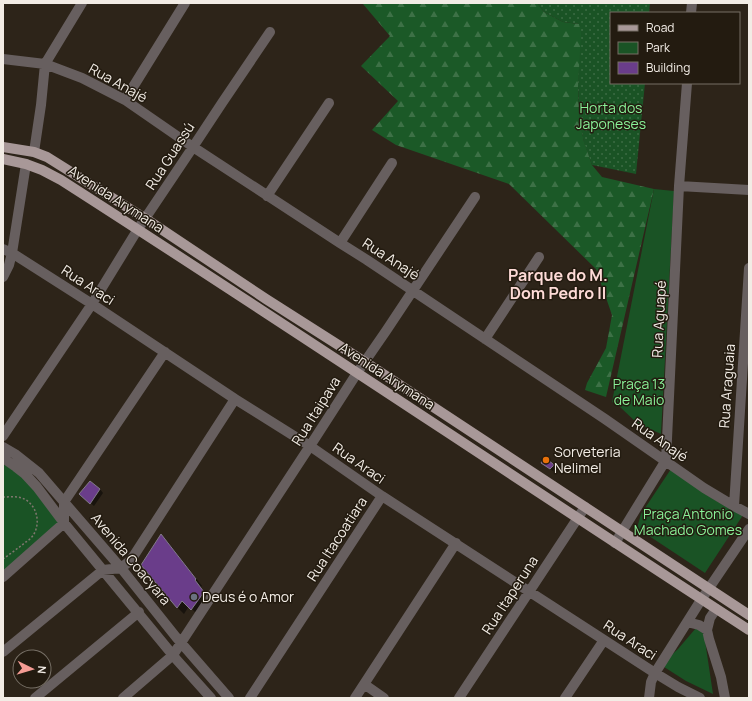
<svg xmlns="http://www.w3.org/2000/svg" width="752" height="701" viewBox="0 0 752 701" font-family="Manrope,sans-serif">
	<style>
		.grass { fill: url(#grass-dots) }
		.forest { fill: url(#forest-firs) }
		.park { fill: #1a5325 }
		.shadow { fill: #0007 }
		.building { fill: #6a3d8a; stroke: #827b89 }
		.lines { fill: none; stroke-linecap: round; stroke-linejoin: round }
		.path { stroke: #7f776e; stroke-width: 1.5; stroke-dasharray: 2 2; stroke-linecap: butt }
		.minor { stroke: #675f5f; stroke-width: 10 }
		.major { stroke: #a89898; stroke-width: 10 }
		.food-dot { fill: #e8710a; stroke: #231b10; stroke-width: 1.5 }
		.worship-dot { fill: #6b7280; stroke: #231b10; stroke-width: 1.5 }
		.labels { text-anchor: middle; stroke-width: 3; stroke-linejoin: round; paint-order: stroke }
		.street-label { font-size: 14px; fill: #f2ece5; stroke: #231b10 }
		.park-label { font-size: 14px; fill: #89f197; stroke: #231b10 }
		.poi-label { font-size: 14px; fill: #f2ece5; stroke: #231b10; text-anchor: start }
		.quarter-label { font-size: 16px; font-weight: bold; fill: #fedbd7; stroke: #231b10 }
	</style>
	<defs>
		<pattern id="grass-dots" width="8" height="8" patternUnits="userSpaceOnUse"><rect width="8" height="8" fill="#1a5325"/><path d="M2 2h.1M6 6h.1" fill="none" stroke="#3c6c44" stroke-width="1.8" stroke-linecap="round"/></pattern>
		<pattern id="forest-firs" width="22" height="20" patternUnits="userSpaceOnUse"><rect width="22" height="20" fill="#1b5927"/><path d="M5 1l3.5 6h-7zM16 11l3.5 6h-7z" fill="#3d7146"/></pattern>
	</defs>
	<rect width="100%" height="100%" fill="#2d2419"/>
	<path class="grass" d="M 537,3 L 650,3 L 649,13 L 611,13 L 611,83 L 645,83 L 636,174 L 592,165 L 584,143 L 579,117 L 578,86 L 579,24 L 563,22 L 544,12 Z"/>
	<path class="forest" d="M 364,3 L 537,3 L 544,12 L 563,22 L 579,24 L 581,33 L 578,86 L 579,117 L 584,142 L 592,165 L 602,177 L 654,189 L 606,397 L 585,390 L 587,383 L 606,348 L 612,315 L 596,269 L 509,184 L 396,145 L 372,130 L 398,101 L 361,66 L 390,36 L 363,4 Z"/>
	<path class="park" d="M 654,189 L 674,191 L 661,434 L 637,423 L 620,407 L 612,402 Z
		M 3,464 L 17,472 L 33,487 L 60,521 L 3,575 Z
		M 671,469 C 694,486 716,503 743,515 L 705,573 L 637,528 L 641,514 Z
		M 696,628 L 704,634 L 713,694 L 686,681 L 661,665 L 678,649 Z"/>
	<path class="shadow" d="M 546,459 L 556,468 L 553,471 L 545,466 L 542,463 Z
		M 100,489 L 103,493 L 94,506 L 80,494 Z
		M 161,536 L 168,542 L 202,586 L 201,587 L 210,599 L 198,615 L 189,606 L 184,614 L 178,608 L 143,565 Z"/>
	<path class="building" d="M 545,457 L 554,465 L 550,469 L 541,463 Z
		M 90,481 L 100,489 L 90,504 L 79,494 Z
		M 161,534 L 196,579 L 195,580 L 204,592 L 191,610 L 182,601 L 177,608 L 141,565 Z"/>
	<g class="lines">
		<path class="path" d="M 3,497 C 9,497 16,496 22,498 C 38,504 42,526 31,538 C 28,541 24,543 21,546 C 15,550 9,555 3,559"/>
		<path class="minor" d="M 691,13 L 692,3
			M 3,59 L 45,64 L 82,78 L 125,100 L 193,147 L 340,243 L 367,260 L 605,419 L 704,488 L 734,506 L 749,514
			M 125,100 L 185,3
			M 34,152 L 41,105 L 45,64 L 82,3
			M 679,186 L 749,190
			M 267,196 L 329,103
			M 340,243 L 392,163
			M 3,249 L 12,253 L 92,304 L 235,399 L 310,446 L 382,496 L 655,673 L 678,687 L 700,698
			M 3,277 L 9,265 L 12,253 L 26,164
			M 485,339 L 539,257
			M 3,436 L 92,304 L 138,229 L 193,147 L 222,103 L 270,32
			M 3,447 L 15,454 L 39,473 L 121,568 L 176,637 L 229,698
			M 3,458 L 16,467 L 25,474 L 37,487 L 64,523 L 176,659 L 211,698
			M 734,506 L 749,268
			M 615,543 L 666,460 L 679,186 L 687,83
			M 3,577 L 64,523 L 64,502 L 165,352
			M 716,609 L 710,618 L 707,630 L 709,639 L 721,677 L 725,698
			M 687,622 L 699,625 L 707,630
			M 3,652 L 103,570 L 121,568 L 131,560 L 235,399
			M 364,684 L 384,698
			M 35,698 L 139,612
			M 123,698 L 173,655 L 310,446 L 357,373 L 386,331 L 475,197
			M 250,698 L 382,496
			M 355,698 L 456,543
			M 459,698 L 585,507
			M 565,698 L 604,640
			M 649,698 L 651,682 L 655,673 L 701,600 L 749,529"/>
		<path class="major" d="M 3,147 L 34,152 L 47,157 L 146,219 L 266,299 L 365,362 L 749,615
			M 3,159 L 26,164 L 42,170 L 61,180 C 292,328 519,481 749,630"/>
	</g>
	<circle class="food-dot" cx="546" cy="460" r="4"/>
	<circle class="worship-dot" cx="194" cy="597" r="4"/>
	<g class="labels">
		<g class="street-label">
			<text transform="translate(118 83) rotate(29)" y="5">Rua Anajé</text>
			<text transform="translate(170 156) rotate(-57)" y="5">Rua Guassú</text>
			<text transform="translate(116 199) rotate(33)" y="5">Avenida Arymana</text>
			<text transform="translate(391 259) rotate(33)" y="5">Rua Anajé</text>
			<text transform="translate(88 285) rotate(33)" y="5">Rua Araci</text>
			<text transform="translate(659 319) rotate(-87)" y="5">Rua Aguapé</text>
			<text transform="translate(387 376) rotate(33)" y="5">Avenida Arymana</text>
			<text transform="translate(727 386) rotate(-86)" y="5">Rua Araguaia</text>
			<text transform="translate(316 411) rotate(-58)" y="5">Rua Itaipava</text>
			<text transform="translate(660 440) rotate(35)" y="5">Rua Anajé</text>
			<text transform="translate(359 463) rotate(35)" y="5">Rua Araci</text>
			<text transform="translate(337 539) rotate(-57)" y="5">Rua Itacoatiara</text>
			<text transform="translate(131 559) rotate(50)" y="5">Avenida Coacyara</text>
			<text transform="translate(510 595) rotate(-57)" y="5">Rua Itaperuna</text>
			<text transform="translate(630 640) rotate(33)" y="5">Rua Araci</text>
		</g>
		<g class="park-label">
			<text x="611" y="113">Horta dos<tspan x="611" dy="16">Japoneses</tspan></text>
			<text x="639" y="389">Praça 13<tspan x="639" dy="16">de Maio</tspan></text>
			<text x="688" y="519">Praça Antonio<tspan x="688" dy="16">Machado Gomes</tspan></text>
		</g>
		<g class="poi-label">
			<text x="554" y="457">Sorveteria<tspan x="554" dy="16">Nelimel</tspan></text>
			<text x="202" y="602">Deus é o Amor</text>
		</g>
		<g class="quarter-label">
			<text x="558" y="281">Parque do M.<tspan x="558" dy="18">Dom Pedro II</tspan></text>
		</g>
	</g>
	<rect width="752" height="701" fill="none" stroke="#f2ece5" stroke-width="8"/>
	<rect x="610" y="12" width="130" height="72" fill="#231b10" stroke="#766f65"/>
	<rect x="618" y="25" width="20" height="6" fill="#a89898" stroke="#766f65"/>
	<text x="646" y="32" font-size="12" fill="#f2ece5">Road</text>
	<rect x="618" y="42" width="20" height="12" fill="#1a5325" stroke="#766f65"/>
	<text x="646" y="52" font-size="12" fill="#f2ece5">Park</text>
	<rect x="618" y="62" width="20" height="12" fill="#6a3d8a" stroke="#766f65"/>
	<text x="646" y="72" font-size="12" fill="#f2ece5">Building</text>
	<g transform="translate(32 669) rotate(95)"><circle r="19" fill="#231b10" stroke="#766f65"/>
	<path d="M0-3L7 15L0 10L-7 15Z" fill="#f59c94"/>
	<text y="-6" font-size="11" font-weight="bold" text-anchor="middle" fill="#f2ece5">N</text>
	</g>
</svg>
